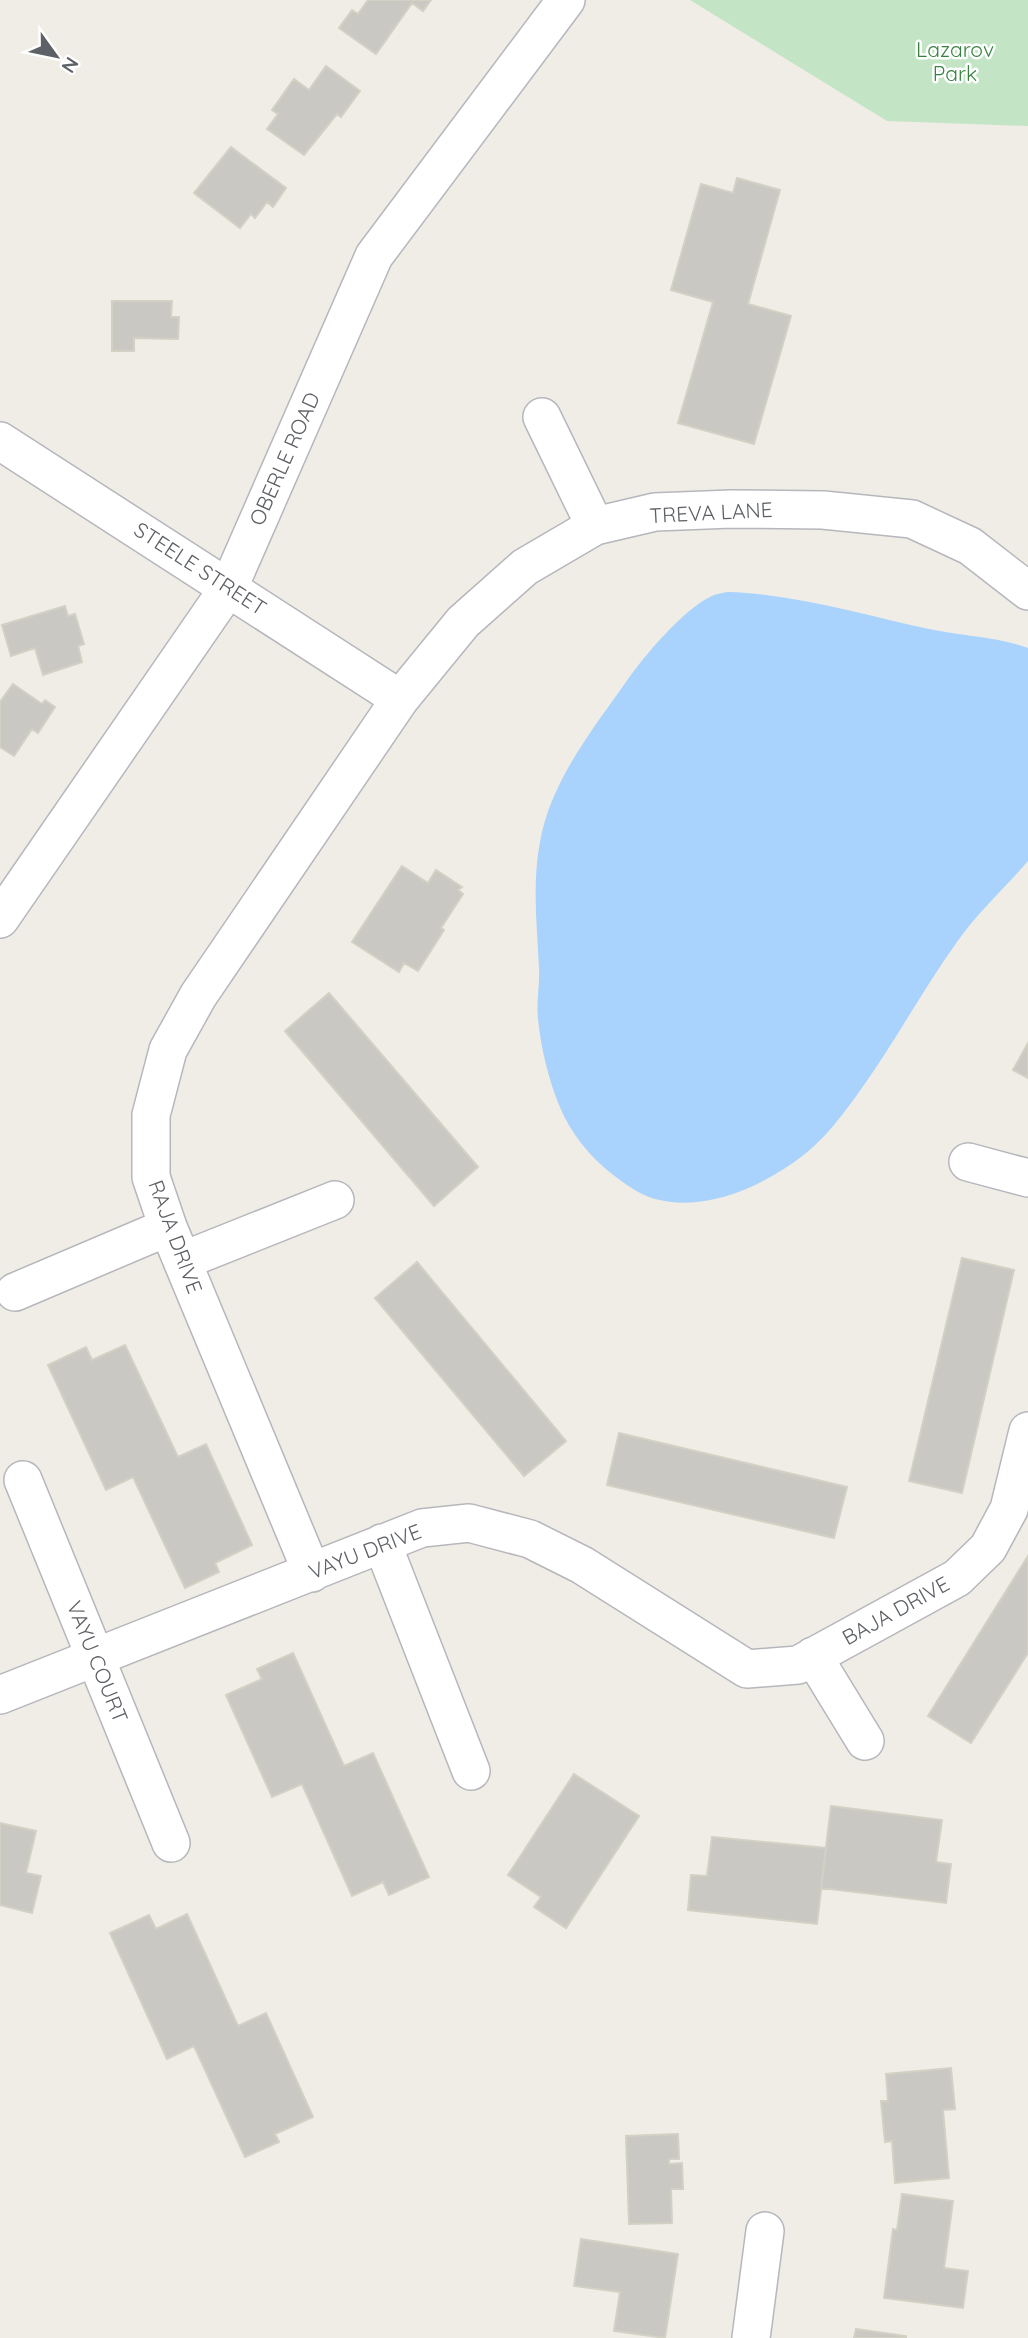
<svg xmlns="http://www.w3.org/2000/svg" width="1028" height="2338" viewBox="0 0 1028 2338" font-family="Quicksand,sans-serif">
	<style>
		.green { fill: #c3e5c5 }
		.water { fill: #a9d3fc }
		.building { fill: #cac8c2; stroke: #d3d0c4; stroke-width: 2 }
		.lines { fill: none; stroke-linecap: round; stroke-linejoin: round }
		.minor-casing { stroke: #b6b7bc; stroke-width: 40 }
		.minor { stroke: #fff; stroke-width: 37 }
		.labels { text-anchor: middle; stroke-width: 5; stroke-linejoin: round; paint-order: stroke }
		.park-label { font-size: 21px; fill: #388240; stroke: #fff }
		.street-label { font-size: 21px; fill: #5d6065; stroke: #fff }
	</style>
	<rect width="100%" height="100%" fill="#efede6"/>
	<path class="green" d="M 690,0 L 1028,0 L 1028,126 L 887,121 Z"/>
	<path class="water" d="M 728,592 C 798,594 866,616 934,630 C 965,636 997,637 1028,648 L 1028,861 C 1005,888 978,912 957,942 C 924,988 897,1038 864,1085 C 844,1113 826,1139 797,1160 C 758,1188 705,1212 655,1199 C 640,1195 625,1184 612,1174 C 589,1156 570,1132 559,1105 C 548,1078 541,1048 538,1019 C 536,1002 540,985 539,968 C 537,926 532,884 540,842 C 550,783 592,730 626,682 C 644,656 683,610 710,597 C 715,594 722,593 728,592 Z"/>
	<path class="building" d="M 368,0 L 431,0 L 423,11 L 412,3 L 376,54 L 339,28 L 352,10 L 358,14 Z
		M 326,66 L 360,91 L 341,117 L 337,114 L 304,155 L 267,129 L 278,114 L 272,110 L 294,79 L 309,90 Z
		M 231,147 L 286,188 L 273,207 L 267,202 L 255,218 L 251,214 L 240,228 L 194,193 Z
		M 737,178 L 780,190 L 748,304 L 791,316 L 754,444 L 678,423 L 713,302 L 671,290 L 701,184 L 733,193 Z
		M 112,301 L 172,301 L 171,317 L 179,317 L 178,339 L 134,338 L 134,351 L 112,351 Z
		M 65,606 L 68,616 L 75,614 L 84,644 L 78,646 L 82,662 L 43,675 L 35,648 L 11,656 L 2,625 Z
		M 13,684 L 42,704 L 45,700 L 55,707 L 38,733 L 32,729 L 14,756 L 0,747 L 0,702 Z
		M 402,866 L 428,883 L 436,870 L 462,887 L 458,890 L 463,894 L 441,928 L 444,930 L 418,971 L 404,963 L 399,972 L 352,942 Z
		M 329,993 L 478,1167 L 434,1206 L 285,1031 Z
		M 1028,1043 L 1028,1078 L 1013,1070 Z
		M 962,1258 L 1014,1270 L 962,1493 L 909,1481 Z
		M 417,1262 L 566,1441 L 524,1476 L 375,1298 Z
		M 125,1345 L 178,1457 L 206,1444 L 252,1545 L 215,1563 L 219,1572 L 185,1588 L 133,1477 L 106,1490 L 48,1365 L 86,1347 L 92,1360 Z
		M 619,1433 L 847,1487 L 834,1538 L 607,1485 Z
		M 1028,1556 L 1028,1653 L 971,1743 L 928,1716 Z
		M 293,1653 L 344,1766 L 373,1753 L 429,1877 L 389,1895 L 383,1882 L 352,1896 L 302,1784 L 272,1797 L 226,1695 L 262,1679 L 257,1669 Z
		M 574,1774 L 639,1816 L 566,1928 L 534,1907 L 541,1897 L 508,1875 Z
		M 831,1806 L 942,1820 L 936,1862 L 951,1864 L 946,1903 L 821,1888 Z
		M 0,1823 L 36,1831 L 26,1873 L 41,1876 L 32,1913 L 0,1905 Z
		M 712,1837 L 826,1848 L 817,1924 L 688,1910 L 691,1875 L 707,1876 Z
		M 187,1914 L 238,2026 L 266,2013 L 313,2117 L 275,2134 L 279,2142 L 245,2157 L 194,2046 L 167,2059 L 110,1933 L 149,1915 L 156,1929 Z
		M 951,2068 L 955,2109 L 943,2110 L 949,2178 L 895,2183 L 892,2141 L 885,2142 L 881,2101 L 888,2101 L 886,2074 Z
		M 678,2134 L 679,2159 L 669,2159 L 669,2164 L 682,2163 L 683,2189 L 671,2189 L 672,2223 L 629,2224 L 626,2136 Z
		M 902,2194 L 953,2201 L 944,2268 L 968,2271 L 963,2308 L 884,2298 L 893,2229 L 897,2230 Z
		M 581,2239 L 678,2254 L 665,2338 L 614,2331 L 620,2292 L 574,2286 Z
		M 856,2329 L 906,2336 L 906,2338 L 854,2338 Z"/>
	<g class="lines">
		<defs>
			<path id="minor" d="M 542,417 L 595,526
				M 0,441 L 400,699
				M 0,919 L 229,587 L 374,256 L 566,0
				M 968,1162 L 1028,1178
				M 182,1261 L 335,1200
				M 15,1292 L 168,1227
				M 23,1480 L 171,1843
				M 382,1543 L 471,1771
				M 312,1573 L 168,1227 L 151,1177 L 151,1115 L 168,1050 L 198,996 L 400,699 L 463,622 L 525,567 L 595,526 L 655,512 L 731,509 L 823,510 L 912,519 L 970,546 L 1028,591
				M 813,1656 L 865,1741
				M 0,1695 L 422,1528 L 469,1523 L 530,1539 L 582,1565 L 747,1669 L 798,1665 L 957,1578 L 988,1548 L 1009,1509 L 1028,1431
				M 751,2338 L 765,2231"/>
		</defs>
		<use href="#minor" class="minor-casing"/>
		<use href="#minor" class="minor"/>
	</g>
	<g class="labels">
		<g class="park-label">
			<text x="955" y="57">Lazarov<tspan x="955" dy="24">Park</tspan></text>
		</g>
		<g class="street-label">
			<text transform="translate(285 459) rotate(-66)" y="7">OBERLE ROAD</text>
			<text transform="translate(711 513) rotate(-3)" y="7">TREVA LANE</text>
			<text transform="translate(200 569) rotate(33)" y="7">STEELE STREET</text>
			<text transform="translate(175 1237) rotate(70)" y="7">RAJA DRIVE</text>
			<text transform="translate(365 1552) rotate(-21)" y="7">VAYU DRIVE</text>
			<text transform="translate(896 1611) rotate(-29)" y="7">BAJA DRIVE</text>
			<text transform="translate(97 1662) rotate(68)" y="7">VAYU COURT</text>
		</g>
	</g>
	<g transform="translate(56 56) rotate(123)" stroke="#ffffff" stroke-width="5" paint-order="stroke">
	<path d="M0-5L12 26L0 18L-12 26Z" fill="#5d6065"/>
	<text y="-10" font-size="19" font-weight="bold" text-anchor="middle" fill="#5d6065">N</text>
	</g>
</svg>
